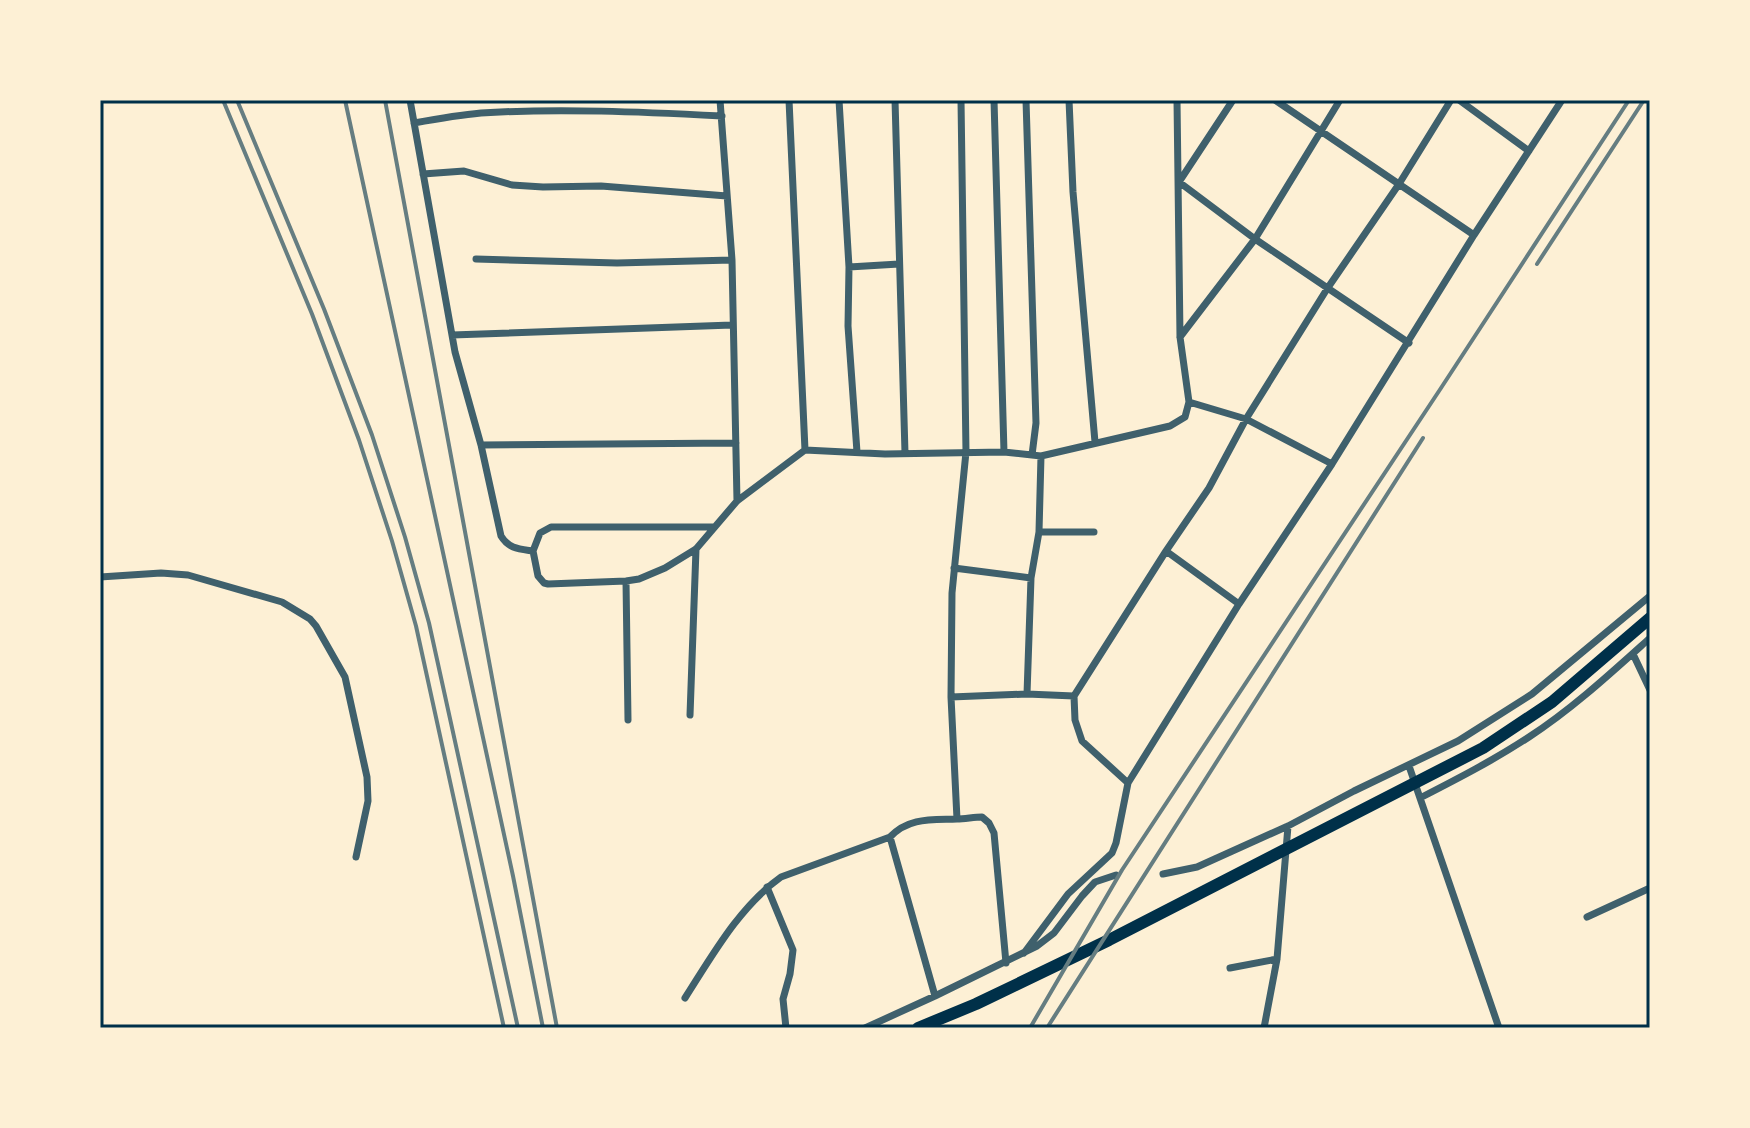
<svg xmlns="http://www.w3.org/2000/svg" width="1750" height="1128" viewBox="0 0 1750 1128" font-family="Poppins,sans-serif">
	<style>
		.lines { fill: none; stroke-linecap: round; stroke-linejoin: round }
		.minor { stroke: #3f606c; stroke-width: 7 }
		.trunk { stroke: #003049; stroke-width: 12 }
		.rail { stroke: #657d81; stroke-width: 4 }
		.neatline { fill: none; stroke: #003049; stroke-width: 3 }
	</style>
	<rect width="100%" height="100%" fill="#fdf0d5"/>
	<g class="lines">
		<path class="minor" d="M 410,100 L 455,352 L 481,445 L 501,536 C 509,549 519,549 533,551 L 538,576 L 544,583 L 548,584 L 626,581 L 639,579 L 665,568 L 696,549 L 737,501 L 805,450 L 885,454 L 1004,452 L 1041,456 L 1170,426 L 1185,417 L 1189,402 L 1180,337 L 1177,100
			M 720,100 L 732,260 L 737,501
			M 789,100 L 805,450
			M 839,100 L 849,267
			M 895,100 L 905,453
			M 994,100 L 1004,452
			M 1026,100 L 1036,423 L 1032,455
			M 1069,100 L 1073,192 L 1095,442
			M 1233,100 L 1179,182 L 1255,239 L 1409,343
			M 1275,100 L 1474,235
			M 1459,100 L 1529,151
			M 414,123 C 436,119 459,115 481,113 C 559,108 643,112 722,116
			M 423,174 L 464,171 L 512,185 L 543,187 L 601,186 L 727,196
			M 476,259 L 617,263 L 732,260
			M 452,335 L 732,325
			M 1180,337 L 1255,239 L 1340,100
			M 1189,402 L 1246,419 L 1332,464
			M 481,445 L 736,443
			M 857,452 L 848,326 L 849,267 L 899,264
			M 1039,532 L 1094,532
			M 533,551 L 540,533 L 551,527 L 714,527
			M 1166,551 L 1239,604
			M 954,568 L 1031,578
			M 100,577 L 161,573 L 188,575 L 282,602 L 310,619 L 316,626 L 345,677 L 367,777 L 368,801 L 356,857
			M 626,581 L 628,720
			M 1633,654 L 1650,690
			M 1027,694 L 1031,578 L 1039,532 L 1041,456
			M 951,697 L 1027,694 L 1074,696
			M 690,715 L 696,549
			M 1409,766 L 1499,1028
			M 1128,783 L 1082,741 L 1075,720 L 1074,696 L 1166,551 L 1209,488 L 1246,419 L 1327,289 L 1399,184 L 1451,100
			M 1420,798 C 1457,779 1494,760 1529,737 C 1572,709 1611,673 1650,638
			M 957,819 L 951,697 L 952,593 L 966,452 L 961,100
			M 890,837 L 935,996
			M 1163,874 L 1197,867 L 1288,826 L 1354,791 L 1458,741 L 1532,694 L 1650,596
			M 767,887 L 793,950 L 790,974 L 783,999 L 786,1028
			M 1587,917 L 1650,888
			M 1024,953 L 1068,894 L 1112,853 L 1116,843 L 1128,783 L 1239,604 L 1332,464 L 1474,235 L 1562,100
			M 1230,968 L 1277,959
			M 685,998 C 712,956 739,907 781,877 L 890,837 C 909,817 932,820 957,819 C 965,819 974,817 982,817 L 989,823 L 994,833 L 1006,963
			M 865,1028 L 935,996 L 1037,946 L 1054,933 L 1082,896 L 1095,882 L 1116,875
			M 1264,1028 L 1277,959 L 1288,826"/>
		<path class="trunk" d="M 918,1028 L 976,1004 L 1109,940 L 1483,748 L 1552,702 L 1650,618"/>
		<path class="rail" d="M 223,100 L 312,314 L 359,440 L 392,541 L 416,626 L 504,1028
			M 237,100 L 324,309 L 372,435 L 405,537 L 429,623 L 518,1028
			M 345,100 L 513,876 L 543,1028
			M 385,100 L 557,1028
			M 1537,264 L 1644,100
			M 1030,1028 L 1122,870 L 1441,388 L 1629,100
			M 1047,1028 L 1423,438"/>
	</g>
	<rect width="1750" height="1128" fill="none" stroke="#fdf0d5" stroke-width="204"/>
	<rect x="102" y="102" width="1546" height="924" class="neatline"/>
</svg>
